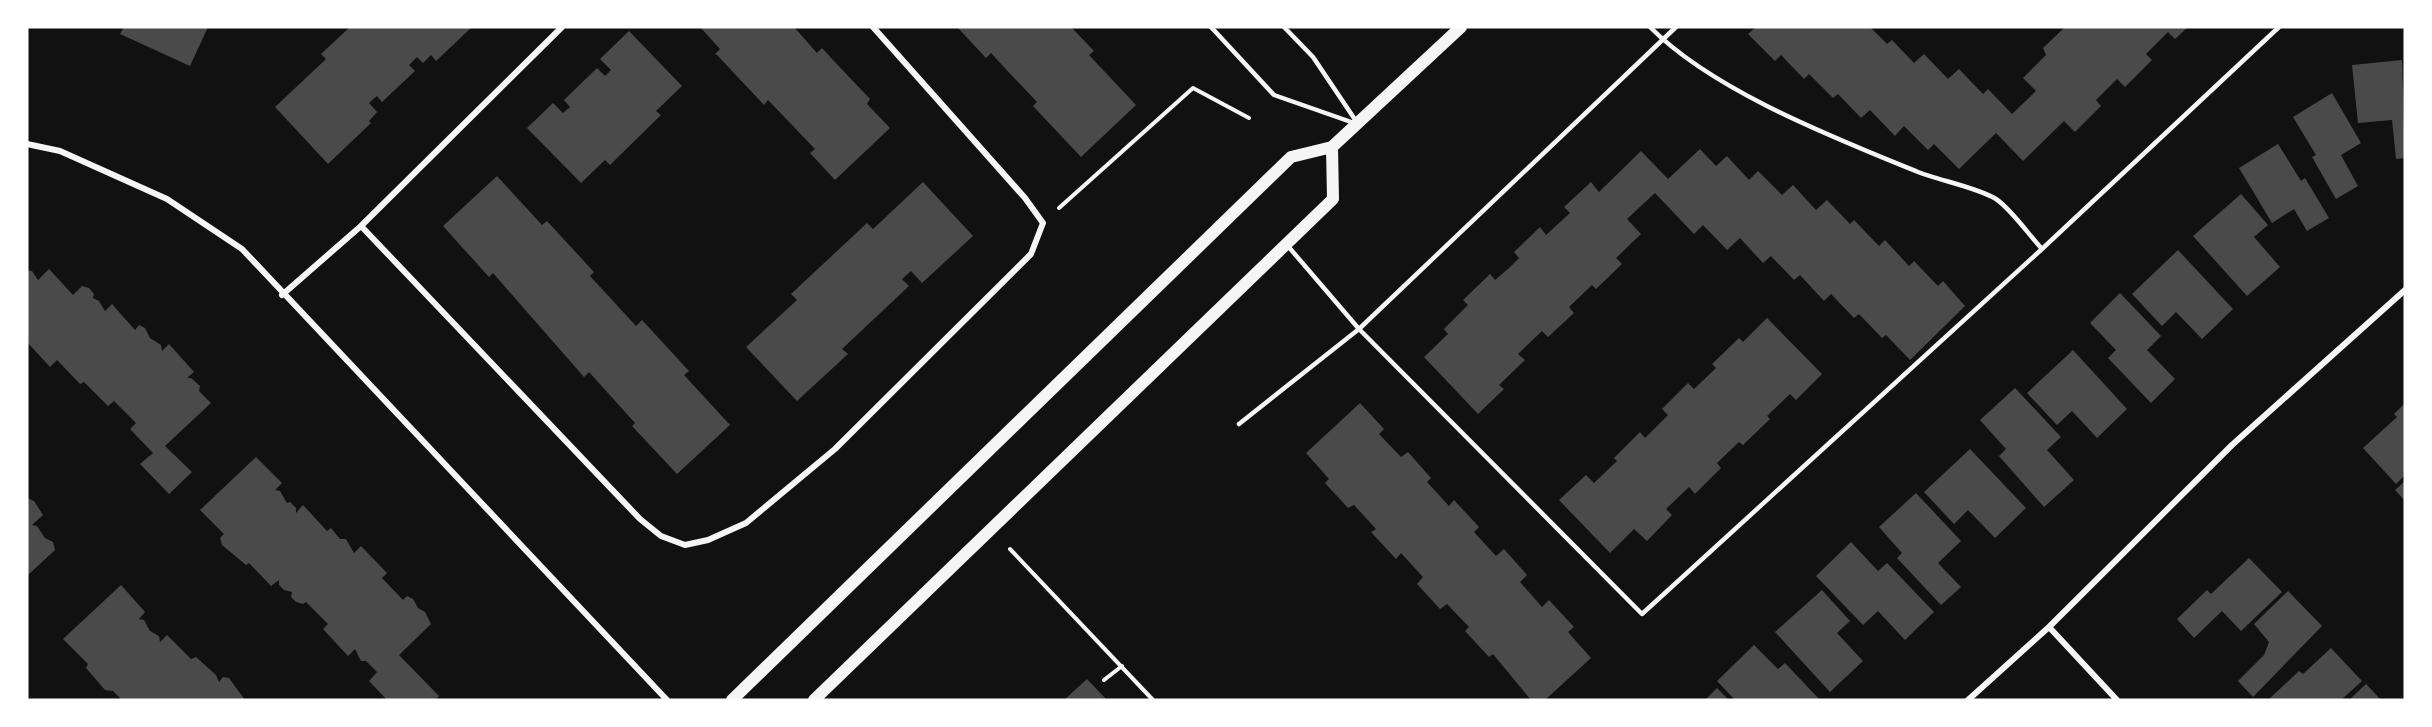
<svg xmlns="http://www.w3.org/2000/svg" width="2432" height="727" viewBox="0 0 2432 727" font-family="Quicksand,sans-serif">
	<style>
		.building { fill: #4a4a4a }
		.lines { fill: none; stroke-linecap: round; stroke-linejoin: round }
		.path { stroke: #f5f5f5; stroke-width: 4 }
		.service { stroke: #f5f5f5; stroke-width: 4.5 }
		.minor { stroke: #f5f5f5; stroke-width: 6 }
		.secondary { stroke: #f5f5f5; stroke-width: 12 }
	</style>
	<rect width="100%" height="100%" fill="#111"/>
	<path class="building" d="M 124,27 L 208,27 L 190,66 L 120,34 Z
		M 350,27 L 472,27 L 436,61 L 431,55 L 423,63 L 417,57 L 409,65 L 415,71 L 382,102 L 377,96 L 369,103 L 377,112 L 369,121 L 371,123 L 328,164 L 275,107 L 326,59 L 321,54 Z
		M 700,27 L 794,27 L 817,53 L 822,48 L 833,60 L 870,99 L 867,104 L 890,128 L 835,180 L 810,153 L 815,149 L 768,100 L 764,105 L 717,55 L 715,54 L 720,49 Z
		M 957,27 L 1071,27 L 1094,51 L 1089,55 L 1136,105 L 1081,157 L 1033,106 L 1037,102 L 1001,64 L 991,53 L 986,58 Z
		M 1756,27 L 1870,27 L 1887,44 L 1892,40 L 1914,63 L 1924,54 L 1948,79 L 1959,69 L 1983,94 L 1988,89 L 2012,114 L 2036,91 L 2023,78 L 2046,55 L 2043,48 L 2065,27 L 2188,27 L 2175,39 L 2168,32 L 2146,54 L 2152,60 L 2125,87 L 2117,79 L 2096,100 L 2101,106 L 2075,132 L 2064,121 L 2023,161 L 1996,133 L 1959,169 L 1934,144 L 1928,150 L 1904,126 L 1895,136 L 1870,110 L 1861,118 L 1838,94 L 1833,98 L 1809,74 L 1804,79 L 1781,55 L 1775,61 L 1748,34 Z
		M 629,31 L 682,86 L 656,111 L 661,115 L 610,165 L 605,160 L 581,183 L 527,128 L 553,103 L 563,113 L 570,107 L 564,100 L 597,68 L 605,76 L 611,70 L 600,59 Z
		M 2402,60 L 2405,158 L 2396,159 L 2392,120 L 2358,123 L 2352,65 Z
		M 2332,93 L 2361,143 L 2341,155 L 2358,186 L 2336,199 L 2312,157 L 2316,155 L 2293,117 Z
		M 2278,144 L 2301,181 L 2305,178 L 2329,218 L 2307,231 L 2294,209 L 2272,223 L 2239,168 Z
		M 1700,149 L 1716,166 L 1727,156 L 1749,180 L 1758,171 L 1782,195 L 1793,185 L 1816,210 L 1827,200 L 1850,224 L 1854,220 L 1879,246 L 1885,240 L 1909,266 L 1914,261 L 1938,286 L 1943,281 L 1965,306 L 1910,360 L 1886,335 L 1882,338 L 1859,314 L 1854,318 L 1831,294 L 1824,301 L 1800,275 L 1794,280 L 1771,256 L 1763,263 L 1740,238 L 1727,250 L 1703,225 L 1694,234 L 1655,193 L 1627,219 L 1641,234 L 1616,258 L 1622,264 L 1596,289 L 1592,285 L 1569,307 L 1574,313 L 1548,337 L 1542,331 L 1518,354 L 1525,360 L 1499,385 L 1504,389 L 1478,414 L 1424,357 L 1448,334 L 1444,329 L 1468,305 L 1463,300 L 1490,274 L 1495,280 L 1509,268 L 1519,258 L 1514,252 L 1540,227 L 1546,235 L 1570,213 L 1564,207 L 1591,182 L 1599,192 L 1641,151 L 1668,179 Z
		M 497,176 L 542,225 L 547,221 L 594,272 L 590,276 L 636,326 L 642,320 L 689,371 L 684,375 L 730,425 L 677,474 L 632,426 L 635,423 L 589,372 L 584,377 L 493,273 L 489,277 L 443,226 Z
		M 923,182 L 973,236 L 922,283 L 911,271 L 902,279 L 909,286 L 842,349 L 848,354 L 797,401 L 746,347 L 797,300 L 791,294 L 867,223 L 873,229 Z
		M 2241,194 L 2268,225 L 2254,237 L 2280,267 L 2247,296 L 2193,236 Z
		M 2178,250 L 2233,309 L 2202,339 L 2176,312 L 2162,326 L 2132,294 Z
		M 49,269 L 73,295 L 82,286 L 89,288 L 94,294 L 93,298 L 99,301 L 105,311 L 112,304 L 135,330 L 139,325 L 145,328 L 150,338 L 161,345 L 162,351 L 169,344 L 194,372 L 187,378 L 191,378 L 200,386 L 199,391 L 211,403 L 165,446 L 192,472 L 169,494 L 140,464 L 153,453 L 130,429 L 136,423 L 114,401 L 108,406 L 84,382 L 80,384 L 57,360 L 50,367 L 27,342 L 27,270 L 32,271 L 38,280 Z
		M 2120,293 L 2161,336 L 2147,350 L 2175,379 L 2151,403 L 2108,358 L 2116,350 L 2090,323 Z
		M 1767,318 L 1822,374 L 1796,400 L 1790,394 L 1767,416 L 1770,419 L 1743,445 L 1739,442 L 1717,463 L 1721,468 L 1695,494 L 1689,487 L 1666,509 L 1672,515 L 1647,541 L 1634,529 L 1610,553 L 1559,500 L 1586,475 L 1594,483 L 1617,461 L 1614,458 L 1640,432 L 1645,438 L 1668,415 L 1662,409 L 1688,383 L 1694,389 L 1716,368 L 1712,364 L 1739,338 L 1743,342 Z
		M 2073,350 L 2127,409 L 2097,438 L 2072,411 L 2057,425 L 2027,393 Z
		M 2015,388 L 2061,437 L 2047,450 L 2074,480 L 2044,507 L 1999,456 L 2006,449 L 1980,420 Z
		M 1360,403 L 1384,429 L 1379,434 L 1401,457 L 1408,452 L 1431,478 L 1427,482 L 1449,506 L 1454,500 L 1479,527 L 1474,532 L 1496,556 L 1504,549 L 1527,575 L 1520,582 L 1542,607 L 1549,600 L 1574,627 L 1568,632 L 1591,658 L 1545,700 L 1531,700 L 1493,654 L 1489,657 L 1465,631 L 1469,627 L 1447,604 L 1440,609 L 1417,584 L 1423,577 L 1401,553 L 1396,559 L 1371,532 L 1376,529 L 1354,505 L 1348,508 L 1325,483 L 1329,479 L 1306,453 Z
		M 2405,403 L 2405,475 L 2396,484 L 2363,448 L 2397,417 L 2394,414 Z
		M 1970,449 L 2026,508 L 1995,538 L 1968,510 L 1954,524 L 1924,492 Z
		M 256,457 L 282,483 L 275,490 L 280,491 L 287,503 L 290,502 L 296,508 L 296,513 L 303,505 L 327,531 L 331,528 L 340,539 L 346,539 L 354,553 L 361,546 L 387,573 L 382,578 L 403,600 L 407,596 L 413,599 L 418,608 L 425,612 L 431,624 L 399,655 L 439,696 L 435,700 L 387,700 L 369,681 L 377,672 L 366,661 L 361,661 L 355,649 L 348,656 L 323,629 L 328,624 L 306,602 L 303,604 L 296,602 L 291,597 L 292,592 L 284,590 L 279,585 L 279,580 L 271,586 L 249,563 L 246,565 L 222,545 L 220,538 L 224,534 L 200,510 Z
		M 2405,481 L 2405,501 L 2395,490 Z
		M 1916,493 L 1961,541 L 1938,563 L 1961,587 L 1941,605 L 1897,558 L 1902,553 L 1879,527 Z
		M 27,498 L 34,501 L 43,515 L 32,525 L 37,526 L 45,538 L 53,542 L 55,550 L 27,576 Z
		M 1851,542 L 1878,571 L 1887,563 L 1934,612 L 1905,640 L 1878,611 L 1863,625 L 1816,576 Z
		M 2249,558 L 2282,592 L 2241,631 L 2222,611 L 2194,638 L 2177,619 L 2207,590 L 2211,594 Z
		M 121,585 L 145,612 L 139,619 L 144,620 L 150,631 L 159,636 L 160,642 L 167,635 L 191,659 L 196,657 L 216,675 L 219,682 L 223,677 L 229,678 L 245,700 L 122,700 L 113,691 L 105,690 L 86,668 L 88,664 L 63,639 Z
		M 1822,590 L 1850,621 L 1837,633 L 1863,661 L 1830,692 L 1775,632 Z
		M 2288,591 L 2322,626 L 2253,697 L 2238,681 L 2264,655 L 2269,642 L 2254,624 Z
		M 1754,645 L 1778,669 L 1785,663 L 1820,700 L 1735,700 L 1717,681 Z
		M 2331,648 L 2362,681 L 2341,700 L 2268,700 L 2299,671 L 2303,674 Z
		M 1087,679 L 1107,700 L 1064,700 Z
		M 2366,684 L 2381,700 L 2349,700 Z
		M 1717,688 L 1729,700 L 1705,700 Z"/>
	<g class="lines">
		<path class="path" d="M 1059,208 L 1193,88 L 1249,118
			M 1010,549 L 1153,700
			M 1104,680 L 1122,666"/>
		<path class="service" d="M 1211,27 L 1274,95 L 1354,123
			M 1284,27 L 1313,57 L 1356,121
			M 1650,27 C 1713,91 1835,138 1918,172 C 1938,180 1979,188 1996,199 C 2011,209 2029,235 2042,249
			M 1676,27 L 1359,329 L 1642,614 L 2042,249 L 2279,27
			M 1239,424 L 1359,329 L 1287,245"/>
		<path class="minor" d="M 27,144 L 60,151 L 167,199 L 242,249 L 667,700
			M 361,226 L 640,519 L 661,536 L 685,545 L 708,540 L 746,523 L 835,449 L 1031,254 L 1043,223 L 1025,198 L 873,27
			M 282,295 L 361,226 L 562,27
			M 2049,627 L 2117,700
			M 1968,700 L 2049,627 L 2232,445 L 2405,290"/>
		<path class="secondary" d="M 732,700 L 1291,157 L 1332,147 L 1461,27
			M 814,700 L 1333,199 L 1332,147"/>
	</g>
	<rect width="2432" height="727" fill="none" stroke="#ffffff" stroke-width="57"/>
</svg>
